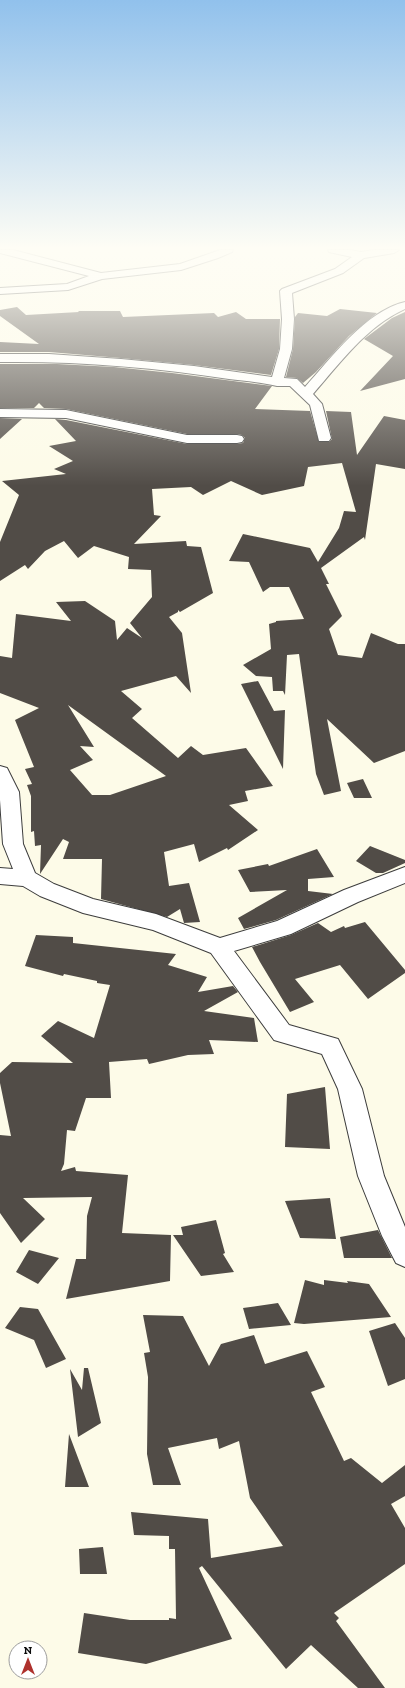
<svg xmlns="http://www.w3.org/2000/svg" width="405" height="1688" viewBox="0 0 405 1688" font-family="'Zilla Slab',serif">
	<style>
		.building { fill: #514c47; fill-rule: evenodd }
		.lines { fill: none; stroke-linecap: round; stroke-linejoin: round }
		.minor-casing { stroke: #3d3d3d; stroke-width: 2 }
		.minor { fill: #fff; fill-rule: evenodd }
	</style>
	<rect width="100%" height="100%" fill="#fdfbe8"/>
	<path class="building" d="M 17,307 L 26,315 L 79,312 L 78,311 L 120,311 L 123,317 L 214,313 L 218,317 L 236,312 L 246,319 L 280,319 L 279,349 L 271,375 L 194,365 L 121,358 L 49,352 L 0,352 L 0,342 L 39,344 L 0,316 L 0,310 Z
		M 340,309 L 377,313 L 349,336 L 316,372 L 303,383 L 297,378 L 286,377 L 293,349 L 295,317 L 298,313 L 327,316 Z
		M 405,312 L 405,379 L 360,391 L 393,356 L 364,339 L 392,318 Z
		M 0,364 L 57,364 L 114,367 L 172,373 L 272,386 L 255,409 L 310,411 L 319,442 L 329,442 L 332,439 L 326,411 L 351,412 L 357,455 L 384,416 L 405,420 L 405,469 L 376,464 L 365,540 L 364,537 L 321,568 L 329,584 L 326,584 L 342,616 L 329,629 L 338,655 L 362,658 L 371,633 L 398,644 L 405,644 L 405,751 L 374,763 L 327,719 L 341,791 L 324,795 L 316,774 L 299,654 L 287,655 L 285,695 L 283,691 L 273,691 L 272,677 L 256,676 L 243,665 L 271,649 L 269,624 L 276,622 L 276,621 L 304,619 L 289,587 L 270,587 L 263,592 L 249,562 L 229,561 L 243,534 L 310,548 L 318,562 L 339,528 L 344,511 L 356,512 L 342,463 L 308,467 L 304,486 L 262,495 L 231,481 L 203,495 L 191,487 L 152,489 L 154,515 L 161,516 L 134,544 L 186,541 L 187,546 L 201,547 L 213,593 L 180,612 L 178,610 L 178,612 L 169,617 L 182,633 L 191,693 L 176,676 L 121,691 L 142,709 L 132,718 L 178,758 L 191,746 L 203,755 L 246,748 L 273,786 L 245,791 L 248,801 L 229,805 L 258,830 L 228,850 L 227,848 L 199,862 L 194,844 L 164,852 L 169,886 L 189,883 L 200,922 L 184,923 L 180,909 L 167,917 L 101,899 L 102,859 L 63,859 L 69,842 L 63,839 L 40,874 L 41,845 L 35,846 L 34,831 L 31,832 L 31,796 L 27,785 L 32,784 L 25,769 L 34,767 L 15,720 L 39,708 L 0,693 L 0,656 L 12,658 L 16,614 L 71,621 L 56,602 L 85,601 L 115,621 L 117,640 L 127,628 L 142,638 L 130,623 L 152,597 L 151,570 L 128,569 L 129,557 L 94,546 L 78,558 L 64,541 L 45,551 L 28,569 L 25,565 L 0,581 L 0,542 L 19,495 L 2,481 L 66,474 L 54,469 L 73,461 L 49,446 L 76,441 L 55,419 L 66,420 L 187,444 L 237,444 L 243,443 L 245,438 L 242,435 L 237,434 L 187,434 L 66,409 L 44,408 L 39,403 L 34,408 L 0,408 ZM 68,705 L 166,776 L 110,795 L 92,795 L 70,770 L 93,760 L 80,746 L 94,747 Z
		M 0,418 L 22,419 L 0,439 Z
		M 258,681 L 274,711 L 285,710 L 283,769 L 241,684 Z
		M 363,779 L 372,798 L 354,798 L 347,783 Z
		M 370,846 L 405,860 L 405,863 L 383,873 L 376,873 L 356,861 Z
		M 317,849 L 334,877 L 308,879 L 308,891 L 333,894 L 276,920 L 244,929 L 238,918 L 287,890 L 250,892 L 238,870 L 268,864 L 269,866 Z
		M 365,922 L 405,970 L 405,973 L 368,999 L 340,965 L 295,979 L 314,1002 L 290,1012 L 260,962 L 252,947 L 291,935 L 318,923 L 331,932 L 344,926 L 345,928 Z
		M 36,935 L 73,937 L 73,943 L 176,954 L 168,965 L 207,977 L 198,992 L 233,986 L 238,992 L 204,1011 L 254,1018 L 258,1042 L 209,1040 L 214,1054 L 188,1055 L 149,1064 L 147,1059 L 109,1062 L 111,1098 L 86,1098 L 75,1131 L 67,1130 L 64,1164 L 61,1171 L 75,1167 L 76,1171 L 128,1175 L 122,1233 L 171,1235 L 170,1281 L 66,1299 L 76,1259 L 86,1259 L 87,1216 L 92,1197 L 23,1198 L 45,1219 L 21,1243 L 0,1213 L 0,1135 L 11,1136 L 0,1083 L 0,1073 L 12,1062 L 73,1063 L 41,1036 L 58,1021 L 94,1038 L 110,985 L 97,983 L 97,981 L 64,974 L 63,976 L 25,966 Z
		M 325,1087 L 330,1149 L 285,1147 L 287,1094 Z
		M 330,1198 L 336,1239 L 300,1238 L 285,1201 Z
		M 216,1220 L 225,1253 L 223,1254 L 234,1272 L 201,1276 L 173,1235 L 183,1235 L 181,1227 Z
		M 378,1230 L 392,1258 L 344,1258 L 340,1237 Z
		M 29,1250 L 59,1258 L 38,1284 L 16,1272 Z
		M 305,1280 L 324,1285 L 324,1280 L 348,1283 L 347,1281 L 369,1284 L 391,1317 L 304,1324 L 294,1323 Z
		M 278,1303 L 291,1325 L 249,1329 L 243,1308 Z
		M 20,1307 L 38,1309 L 66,1359 L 46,1368 L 34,1340 L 5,1328 Z
		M 143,1315 L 183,1316 L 209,1366 L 221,1344 L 254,1335 L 265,1364 L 307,1351 L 325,1387 L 311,1392 L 344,1461 L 351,1458 L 382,1483 L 405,1465 L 405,1496 L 391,1504 L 405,1528 L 405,1564 L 334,1613 L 339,1618 L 336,1621 L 385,1688 L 358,1688 L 311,1645 L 286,1669 L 202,1566 L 199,1568 L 232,1639 L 146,1664 L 78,1653 L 84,1613 L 130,1620 L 169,1620 L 169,1618 L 176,1619 L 175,1549 L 169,1549 L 169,1536 L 134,1535 L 131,1512 L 208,1519 L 211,1558 L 283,1546 L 250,1498 L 239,1441 L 219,1449 L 217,1438 L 168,1448 L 181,1485 L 153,1485 L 147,1454 L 148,1377 L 144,1353 L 150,1352 Z
		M 395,1323 L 405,1338 L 405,1379 L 388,1386 L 369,1331 Z
		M 84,1368 L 88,1368 L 101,1423 L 78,1437 L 70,1369 L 82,1390 Z
		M 69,1434 L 89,1487 L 65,1487 Z
		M 103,1547 L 107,1574 L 80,1574 L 79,1549 Z"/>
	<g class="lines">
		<defs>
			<path id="minor" d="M 0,250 L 13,250 L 101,273 L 180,264 L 220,250 L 233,250 L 232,252 L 218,258 L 181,270 L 102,279 L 68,290 L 0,294 L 0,288 L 67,284 L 89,276 L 0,253 Z
				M 328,250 L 350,250 L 361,252 L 374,250 L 399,250 L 394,253 L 364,258 L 343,273 L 292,293 L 294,319 L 292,349 L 284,378 L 297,379 L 305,387 C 331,358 366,311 405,302 L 405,309 C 367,326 340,363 313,394 L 322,404 L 331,438 L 329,441 L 319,441 L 310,405 L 290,386 L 277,386 C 261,382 244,381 229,379 C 153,367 76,361 0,362 L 0,354 L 49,354 L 121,359 L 194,366 L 272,377 L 280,349 L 282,319 L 280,291 L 282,289 L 335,269 L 352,257 L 329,252 Z
				M 0,409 L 66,410 L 187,435 L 237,435 L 242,436 L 244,439 L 242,442 L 237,443 L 187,443 L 66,418 L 0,417 Z
				M 0,766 L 7,768 L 19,792 L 23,844 L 35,873 L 54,884 L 93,899 L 156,914 L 220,938 L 277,921 L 344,890 L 405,867 L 405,883 L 358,902 L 291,934 L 234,951 L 289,1025 L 338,1039 L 362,1089 L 384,1176 L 405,1227 L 405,1267 L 396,1263 L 382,1236 L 358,1176 L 338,1089 L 322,1054 L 274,1040 L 211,953 L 153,930 L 83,913 L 40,896 L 23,886 L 0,884 L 0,868 L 13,869 L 3,844 L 0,800 Z"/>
		</defs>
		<use href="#minor" class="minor-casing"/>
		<use href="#minor" class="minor"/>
	</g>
	<linearGradient id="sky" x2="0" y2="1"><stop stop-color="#91c1ec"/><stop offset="0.51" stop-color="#fefdf5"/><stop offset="1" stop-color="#fefdf5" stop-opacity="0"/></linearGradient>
	<rect width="405" height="486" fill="url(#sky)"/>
	<g transform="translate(28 1660)"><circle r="19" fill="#ffffff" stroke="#9d9d9d"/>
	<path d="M0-3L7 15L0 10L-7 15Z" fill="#ae312d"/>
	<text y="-6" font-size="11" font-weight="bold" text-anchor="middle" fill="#0a0a0a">N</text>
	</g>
</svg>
